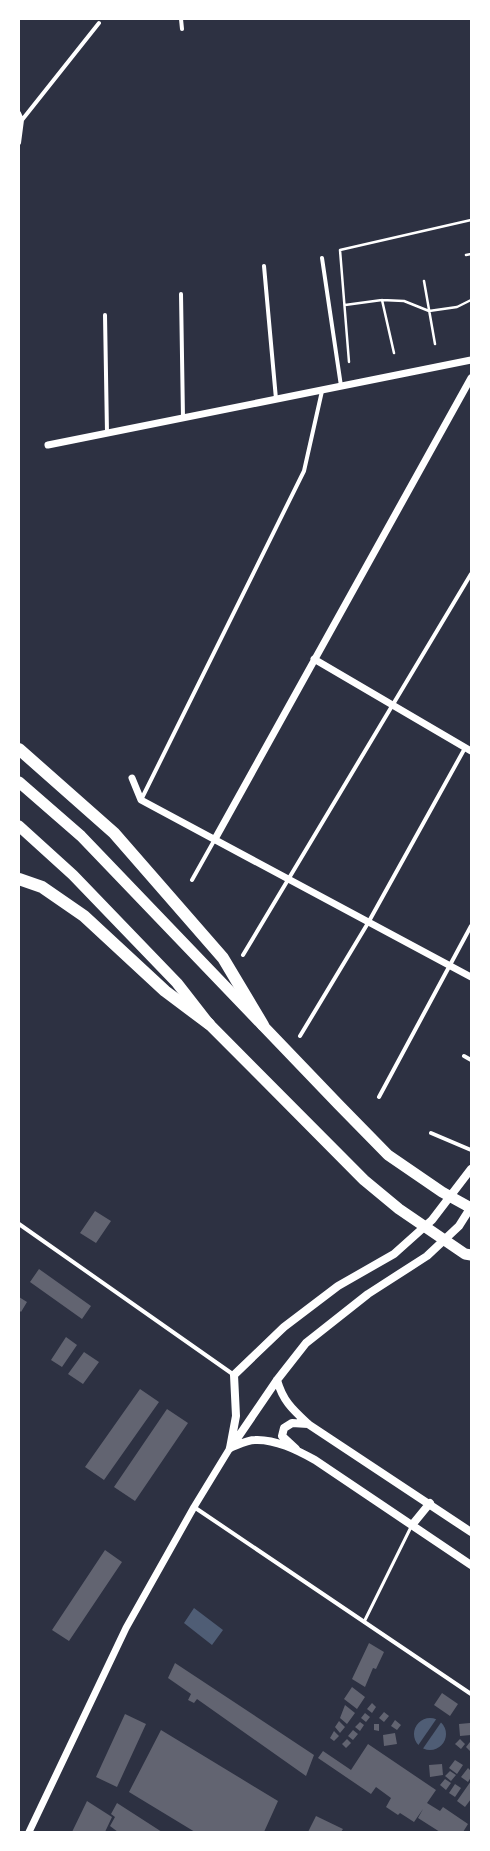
<svg xmlns="http://www.w3.org/2000/svg" width="490" height="1851" viewBox="0 0 490 1851" font-family="'Roboto Serif',serif">
	<style>
		.water { fill: #4f5d75 }
		.pier { fill: #2d3142 }
		.building { fill: #626471 }
		.lines { fill: none; stroke-linecap: round; stroke-linejoin: round }
		.path { stroke: #fff; stroke-width: 2.5 }
		.service { stroke: #fff; stroke-width: 3 }
		.minor { stroke: #fff; stroke-width: 4 }
		.tertiary { stroke: #fff; stroke-width: 7 }
		.secondary { stroke: #fff; stroke-width: 8 }
		.trunk { stroke: #fff; stroke-width: 11 }
		.motorway { stroke: #fff; stroke-width: 12 }
	</style>
	<rect width="100%" height="100%" fill="#2d3142"/>
	<path class="water" d="M 194,1608 L 223,1630 L 212,1645 L 184,1623 Z
		M414 1734a16 16 0 1 1 32 0a16 16 0 1 1-32 0Z"/>
	<path class="pier" d="M 437,1718 L 442,1721 L 422,1750 L 417,1747 Z"/>
	<path class="building" d="M 95,1211 L 111,1221 L 96,1243 L 80,1233 Z
		M 39,1269 L 91,1306 L 82,1319 L 30,1282 Z
		M 19,1297 L 27,1302 L 21,1312 L 19,1310 Z
		M 66,1337 L 77,1345 L 62,1367 L 51,1360 Z
		M 84,1352 L 99,1362 L 83,1384 L 68,1374 Z
		M 140,1389 L 159,1402 L 104,1480 L 85,1467 Z
		M 167,1409 L 188,1423 L 135,1501 L 114,1487 Z
		M 105,1550 L 122,1562 L 69,1641 L 52,1630 Z
		M 369,1643 L 384,1652 L 376,1669 L 373,1668 L 365,1687 L 352,1679 Z
		M 175,1663 L 314,1755 L 306,1776 L 197,1699 L 194,1703 L 188,1700 L 191,1694 L 168,1678 Z
		M 352,1687 L 365,1697 L 357,1709 L 344,1699 Z
		M 442,1693 L 458,1704 L 450,1716 L 434,1705 Z
		M 372,1703 L 376,1707 L 372,1713 L 367,1709 Z
		M 345,1705 L 355,1713 L 347,1724 L 340,1718 Z
		M 384,1712 L 389,1716 L 384,1722 L 379,1718 Z
		M 365,1713 L 370,1717 L 366,1722 L 361,1718 Z
		M 125,1714 L 146,1724 L 117,1787 L 96,1777 Z
		M 395,1720 L 401,1725 L 397,1730 L 391,1726 Z
		M 339,1721 L 345,1727 L 340,1733 L 335,1727 Z
		M 360,1722 L 364,1725 L 360,1731 L 355,1727 Z
		M 470,1723 L 471,1735 L 460,1736 L 459,1724 Z
		M 374,1724 L 379,1724 L 379,1731 L 374,1730 Z
		M 161,1730 L 278,1801 L 264,1832 L 195,1832 L 129,1792 Z
		M 353,1730 L 358,1734 L 353,1740 L 348,1736 Z
		M 334,1731 L 339,1736 L 334,1741 L 330,1738 Z
		M 395,1733 L 397,1744 L 384,1746 L 383,1735 Z
		M 347,1739 L 351,1743 L 346,1748 L 342,1744 Z
		M 460,1739 L 465,1744 L 461,1749 L 455,1744 Z
		M 470,1742 L 471,1743 L 471,1752 L 466,1747 Z
		M 368,1744 L 436,1790 L 427,1803 L 440,1811 L 443,1807 L 468,1824 L 463,1832 L 440,1832 L 418,1818 L 423,1809 L 414,1822 L 400,1813 L 398,1815 L 386,1807 L 391,1798 L 376,1787 L 371,1794 L 318,1758 L 323,1751 L 351,1770 Z
		M 455,1760 L 463,1765 L 457,1774 L 449,1768 Z
		M 442,1764 L 443,1775 L 430,1777 L 429,1765 Z
		M 468,1768 L 471,1771 L 471,1777 L 468,1782 L 461,1777 Z
		M 450,1771 L 456,1775 L 451,1781 L 445,1776 Z
		M 445,1779 L 451,1783 L 446,1790 L 440,1785 Z
		M 471,1781 L 471,1799 L 465,1807 L 457,1801 Z
		M 455,1784 L 461,1788 L 455,1797 L 449,1793 Z
		M 87,1801 L 112,1817 L 105,1832 L 72,1832 Z
		M 117,1803 L 162,1832 L 118,1832 L 110,1826 L 115,1817 L 111,1814 Z
		M 316,1816 L 343,1829 L 341,1832 L 308,1832 Z"/>
	<g class="lines">
		<path class="path" d="M 466,255 L 471,254
			M 424,281 L 435,344
			M 382,300 L 394,353
			M 345,305 L 382,300 L 404,301 L 429,311 L 457,307 L 471,300
			M 349,362 L 340,250 L 471,220"/>
		<path class="service" d="M 364,1622 L 411,1527"/>
		<path class="minor" d="M 181,19 L 182,29
			M 19,113 L 22,120 L 19,143
			M 22,120 L 99,23
			M 322,258 L 341,386
			M 264,266 L 276,399
			M 181,294 L 183,418
			M 105,315 L 107,433
			M 141,800 L 304,471 L 322,391
			M 192,880 L 215,839
			M 243,955 L 471,574
			M 300,1036 L 368,923 L 465,748
			M 464,1056 L 471,1060
			M 379,1097 L 471,926
			M 431,1133 L 471,1150
			M 19,1224 L 234,1375
			M 194,1507 L 471,1694"/>
		<path class="tertiary" d="M 48,445 L 471,360
			M 314,659 L 471,751
			M 132,778 L 141,800 L 471,977
			M 215,839 L 471,378
			M 29,1832 L 126,1628 L 194,1507 L 230,1448"/>
		<path class="secondary" d="M 277,1380 C 283,1401 292,1409 308,1424 L 471,1532
			M 232,1446 L 277,1380 L 306,1343 L 368,1294 L 427,1256 L 459,1226 L 471,1207
			M 230,1448 L 236,1416 L 234,1375 L 284,1327 L 338,1286 L 394,1254 L 432,1220 L 471,1169
			M 230,1448 C 238,1445 247,1440 255,1440 C 275,1439 297,1450 315,1460 L 471,1565
			M 296,1449 L 282,1436 L 284,1428 L 292,1423 L 308,1424
			M 412,1525 L 430,1503"/>
		<path class="trunk" d="M 19,782 L 81,836 L 339,1105 L 388,1155 L 442,1192 L 471,1208
			M 19,826 L 73,875 L 177,983 L 209,1024 L 364,1180 L 399,1209 L 465,1254 L 471,1255"/>
		<path class="motorway" d="M 19,749 L 114,833 L 223,958 L 263,1025
			M 19,879 L 42,887 L 84,916 L 165,991 L 209,1024"/>
	</g>
	<rect width="490" height="1851" fill="none" stroke="#ffffff" stroke-width="40"/>
</svg>
